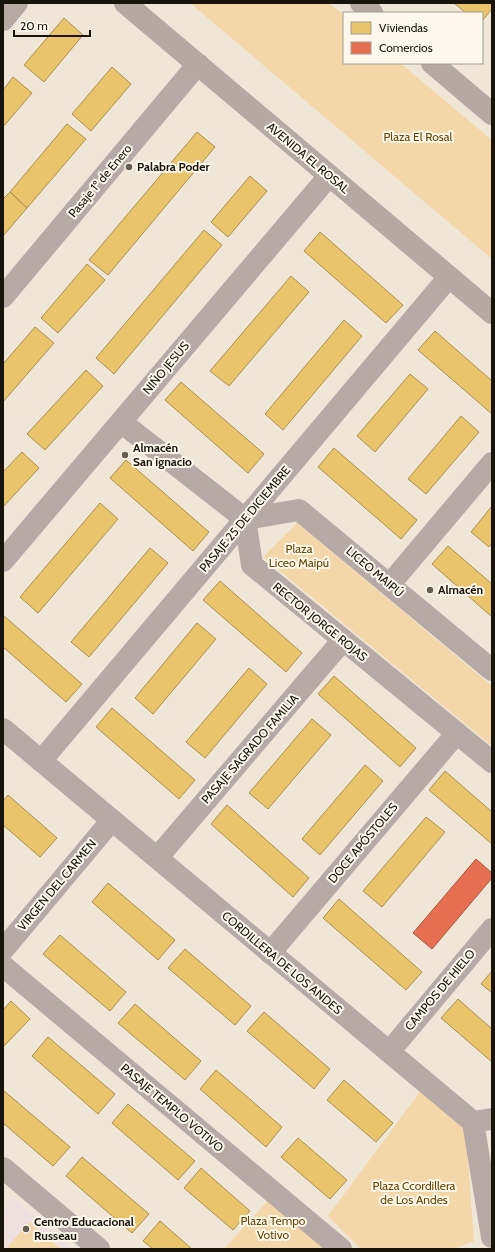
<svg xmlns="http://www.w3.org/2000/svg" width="495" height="1252" viewBox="0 0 495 1252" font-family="Cabin,sans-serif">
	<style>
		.education { fill: #f0dfdf }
		.green { fill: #f4d7a9 }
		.homes { fill: #e9c46a; stroke: #ab8f4e }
		.shops { fill: #e76f51; stroke: #a9543c }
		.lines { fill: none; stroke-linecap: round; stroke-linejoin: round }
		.street { stroke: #b7aaa6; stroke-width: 22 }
		.secondary { stroke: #b6a8a2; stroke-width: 22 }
		.poi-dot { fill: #645e53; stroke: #fdf7ec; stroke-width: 1.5 }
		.labels { text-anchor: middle; stroke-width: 4; stroke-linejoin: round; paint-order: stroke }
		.park-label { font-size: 12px; fill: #674703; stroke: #fdf7ec }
		.street-label { font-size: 12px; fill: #19140b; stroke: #fdf7ec }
		.poi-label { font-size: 12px; font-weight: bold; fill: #19140b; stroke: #fdf7ec; text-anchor: start }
	</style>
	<rect width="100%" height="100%" fill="#efe6d8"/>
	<path class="education" d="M 13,1197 L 72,1249 L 3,1249 L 3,1209 Z"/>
	<path class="green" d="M 190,3 L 329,3 L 344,15 L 344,63 L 400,63 L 492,140 L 492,259 Z
		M 297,523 L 492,686 L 492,746 L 263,557 Z
		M 425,1085 L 465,1120 L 474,1241 L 454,1249 L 361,1249 L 328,1216 Z
		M 271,1197 L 332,1249 L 224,1249 Z
		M 29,1222 L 61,1249 L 6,1249 Z"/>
	<path class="homes" d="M 454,3 L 492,3 L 492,9 L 482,21 L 482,13 L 466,13 Z
		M 64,18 L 83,35 L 44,82 L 24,65 Z
		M 112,67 L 131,84 L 91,131 L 72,114 Z
		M 13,77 L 32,93 L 3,127 L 3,90 Z
		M 67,124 L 86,139 L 27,208 L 10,192 Z
		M 197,132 L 215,147 L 108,275 L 89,260 Z
		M 250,176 L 267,191 L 228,237 L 211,222 Z
		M 10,192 L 27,208 L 3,236 L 3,199 Z
		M 204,230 L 222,245 L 114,374 L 96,358 Z
		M 320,232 L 403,305 L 386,323 L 304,251 Z
		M 87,264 L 105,280 L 58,333 L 41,318 Z
		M 291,276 L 309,292 L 229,386 L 210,371 Z
		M 344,320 L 362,336 L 283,430 L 265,414 Z
		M 35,327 L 54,343 L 3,402 L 3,364 Z
		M 435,331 L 492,381 L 492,414 L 418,350 Z
		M 86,370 L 103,386 L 45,450 L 27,434 Z
		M 410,374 L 428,389 L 375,452 L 357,436 Z
		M 181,382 L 264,454 L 248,473 L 165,400 Z
		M 461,416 L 479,432 L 426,494 L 408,479 Z
		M 334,448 L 417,520 L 401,539 L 318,467 Z
		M 22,452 L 39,468 L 3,507 L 3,472 Z
		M 126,460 L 209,532 L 193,551 L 110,478 Z
		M 100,503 L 118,519 L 38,613 L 20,597 Z
		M 492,506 L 492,543 L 489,547 L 471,532 Z
		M 448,546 L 492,584 L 492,617 L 432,564 Z
		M 150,548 L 168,563 L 89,657 L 71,642 Z
		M 220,581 L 302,653 L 286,672 L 203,600 Z
		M 3,615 L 82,684 L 66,702 L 3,647 Z
		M 197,623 L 216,639 L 153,714 L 135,698 Z
		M 249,668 L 267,684 L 205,758 L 186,742 Z
		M 334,676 L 416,748 L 400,767 L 318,694 Z
		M 112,708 L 195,780 L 179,799 L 96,727 Z
		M 312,719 L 331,735 L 268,809 L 249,793 Z
		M 365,765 L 383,781 L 320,855 L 302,839 Z
		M 445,771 L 492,812 L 492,844 L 429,790 Z
		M 8,795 L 57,838 L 40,857 L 3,825 L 3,801 Z
		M 227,805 L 309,878 L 293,897 L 211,824 Z
		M 426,817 L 445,832 L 382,907 L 363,891 Z
		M 108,883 L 175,940 L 158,960 L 92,902 Z
		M 339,899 L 422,972 L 406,990 L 323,918 Z
		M 60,935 L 126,992 L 110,1011 L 43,954 Z
		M 185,949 L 251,1006 L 235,1025 L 168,968 Z
		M 492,971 L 492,993 L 481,984 Z
		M 458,999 L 492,1029 L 492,1062 L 441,1018 Z
		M 11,1001 L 30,1019 L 4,1046 L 3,1045 L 3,1010 Z
		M 135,1004 L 201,1061 L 185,1080 L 118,1023 Z
		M 264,1012 L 330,1069 L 314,1089 L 247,1031 Z
		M 48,1037 L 115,1094 L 98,1114 L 32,1056 Z
		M 216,1070 L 282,1127 L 266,1147 L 200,1089 Z
		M 344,1080 L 393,1123 L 376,1142 L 327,1100 Z
		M 3,1090 L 70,1147 L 53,1166 L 3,1123 Z
		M 128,1104 L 195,1161 L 178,1180 L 112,1123 Z
		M 298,1138 L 347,1180 L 330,1199 L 281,1157 Z
		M 82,1157 L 149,1214 L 132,1233 L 66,1176 Z
		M 201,1168 L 250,1211 L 233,1230 L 184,1188 Z
		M 160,1221 L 192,1249 L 153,1249 L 143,1241 Z"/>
	<path class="shops" d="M 476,859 L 492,873 L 492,878 L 432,949 L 413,933 Z"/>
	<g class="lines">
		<path class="street" d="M 3,20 L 17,3
			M 3,297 L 198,64
			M 121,422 L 245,519 L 252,565 L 492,762
			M 245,519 L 299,510 L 492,670
			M 3,561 L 329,176
			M 390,584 L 492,463
			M 3,729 L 473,1122 L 492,1237
			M 41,761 L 449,277
			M 157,858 L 343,640
			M 3,950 L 112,820
			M 270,953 L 456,734
			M 3,966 L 341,1249
			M 389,1052 L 492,929
			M 473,1122 L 492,1119
			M 3,1168 L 99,1249"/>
		<path class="secondary" d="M 125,3 L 492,313
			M 361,3 L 372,13
			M 432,63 L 492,114"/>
	</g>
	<g class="poi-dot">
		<circle cx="129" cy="167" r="4"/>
		<circle cx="125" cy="455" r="4"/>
		<circle cx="430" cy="590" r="4"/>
		<circle cx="26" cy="1229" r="4"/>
	</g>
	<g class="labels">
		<g class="park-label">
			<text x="418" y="141">Plaza El Rosal</text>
			<text x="299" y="553">Plaza<tspan x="299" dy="14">Liceo Maipú</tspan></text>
			<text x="414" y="1190">Plaza Ccordillera<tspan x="414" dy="14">de Los Andes</tspan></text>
			<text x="273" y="1225">Plaza Tempo<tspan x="273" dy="14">Votivo</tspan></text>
		</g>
		<g class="street-label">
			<text transform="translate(308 158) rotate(40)" y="4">AVENIDA EL ROSAL</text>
			<text transform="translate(100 181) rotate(-50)" y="4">Pasaje 1º de Enero</text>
			<text transform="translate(166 368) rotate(-50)" y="4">NIÑO JESUS</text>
			<text transform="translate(245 519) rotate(-50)" y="4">PASAJE 25 DE DICIEMBRE</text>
			<text transform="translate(375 572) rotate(40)" y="4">LICEO MAIPÚ</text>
			<text transform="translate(320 622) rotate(39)" y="4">RECTOR JORGE ROJAS</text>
			<text transform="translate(250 749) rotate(-49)" y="4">PASAJE SAGRADO FAMILIA</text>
			<text transform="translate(363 843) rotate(-50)" y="4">DOCE APÓSTOLES</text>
			<text transform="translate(57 885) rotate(-50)" y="4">VIRGEN DEL CARMEN</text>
			<text transform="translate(282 963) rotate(40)" y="4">CORDILLERA DE LOS ANDES</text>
			<text transform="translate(440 990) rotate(-50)" y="4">CAMPOS DE HIELO</text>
			<text transform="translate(172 1108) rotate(40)" y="4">PASAJE TEMPLO VOTIVO</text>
		</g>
		<g class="poi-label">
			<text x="137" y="171">Palabra Poder</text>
			<text x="133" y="452">Almacén<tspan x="133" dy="14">San ignacio</tspan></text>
			<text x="438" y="594">Almacén</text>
			<text x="34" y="1226">Centro Educacional<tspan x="34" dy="14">Russeau</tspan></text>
		</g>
	</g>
	<rect width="495" height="1252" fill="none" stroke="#19140b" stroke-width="8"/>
	<rect x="343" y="12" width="140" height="52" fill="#fdf7ec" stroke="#a29c92"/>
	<rect x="351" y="22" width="20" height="12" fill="#e9c46a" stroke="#a29c92"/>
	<text x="379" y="32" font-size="12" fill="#19140b">Viviendas</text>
	<rect x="351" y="42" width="20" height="12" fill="#e76f51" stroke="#a29c92"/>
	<text x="379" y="52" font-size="12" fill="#19140b">Comercios</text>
	<path d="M14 30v6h76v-6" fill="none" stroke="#19140b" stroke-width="2"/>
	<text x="20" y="30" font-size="12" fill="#19140b" stroke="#fdf7ec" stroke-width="3" paint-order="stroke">20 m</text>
</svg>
